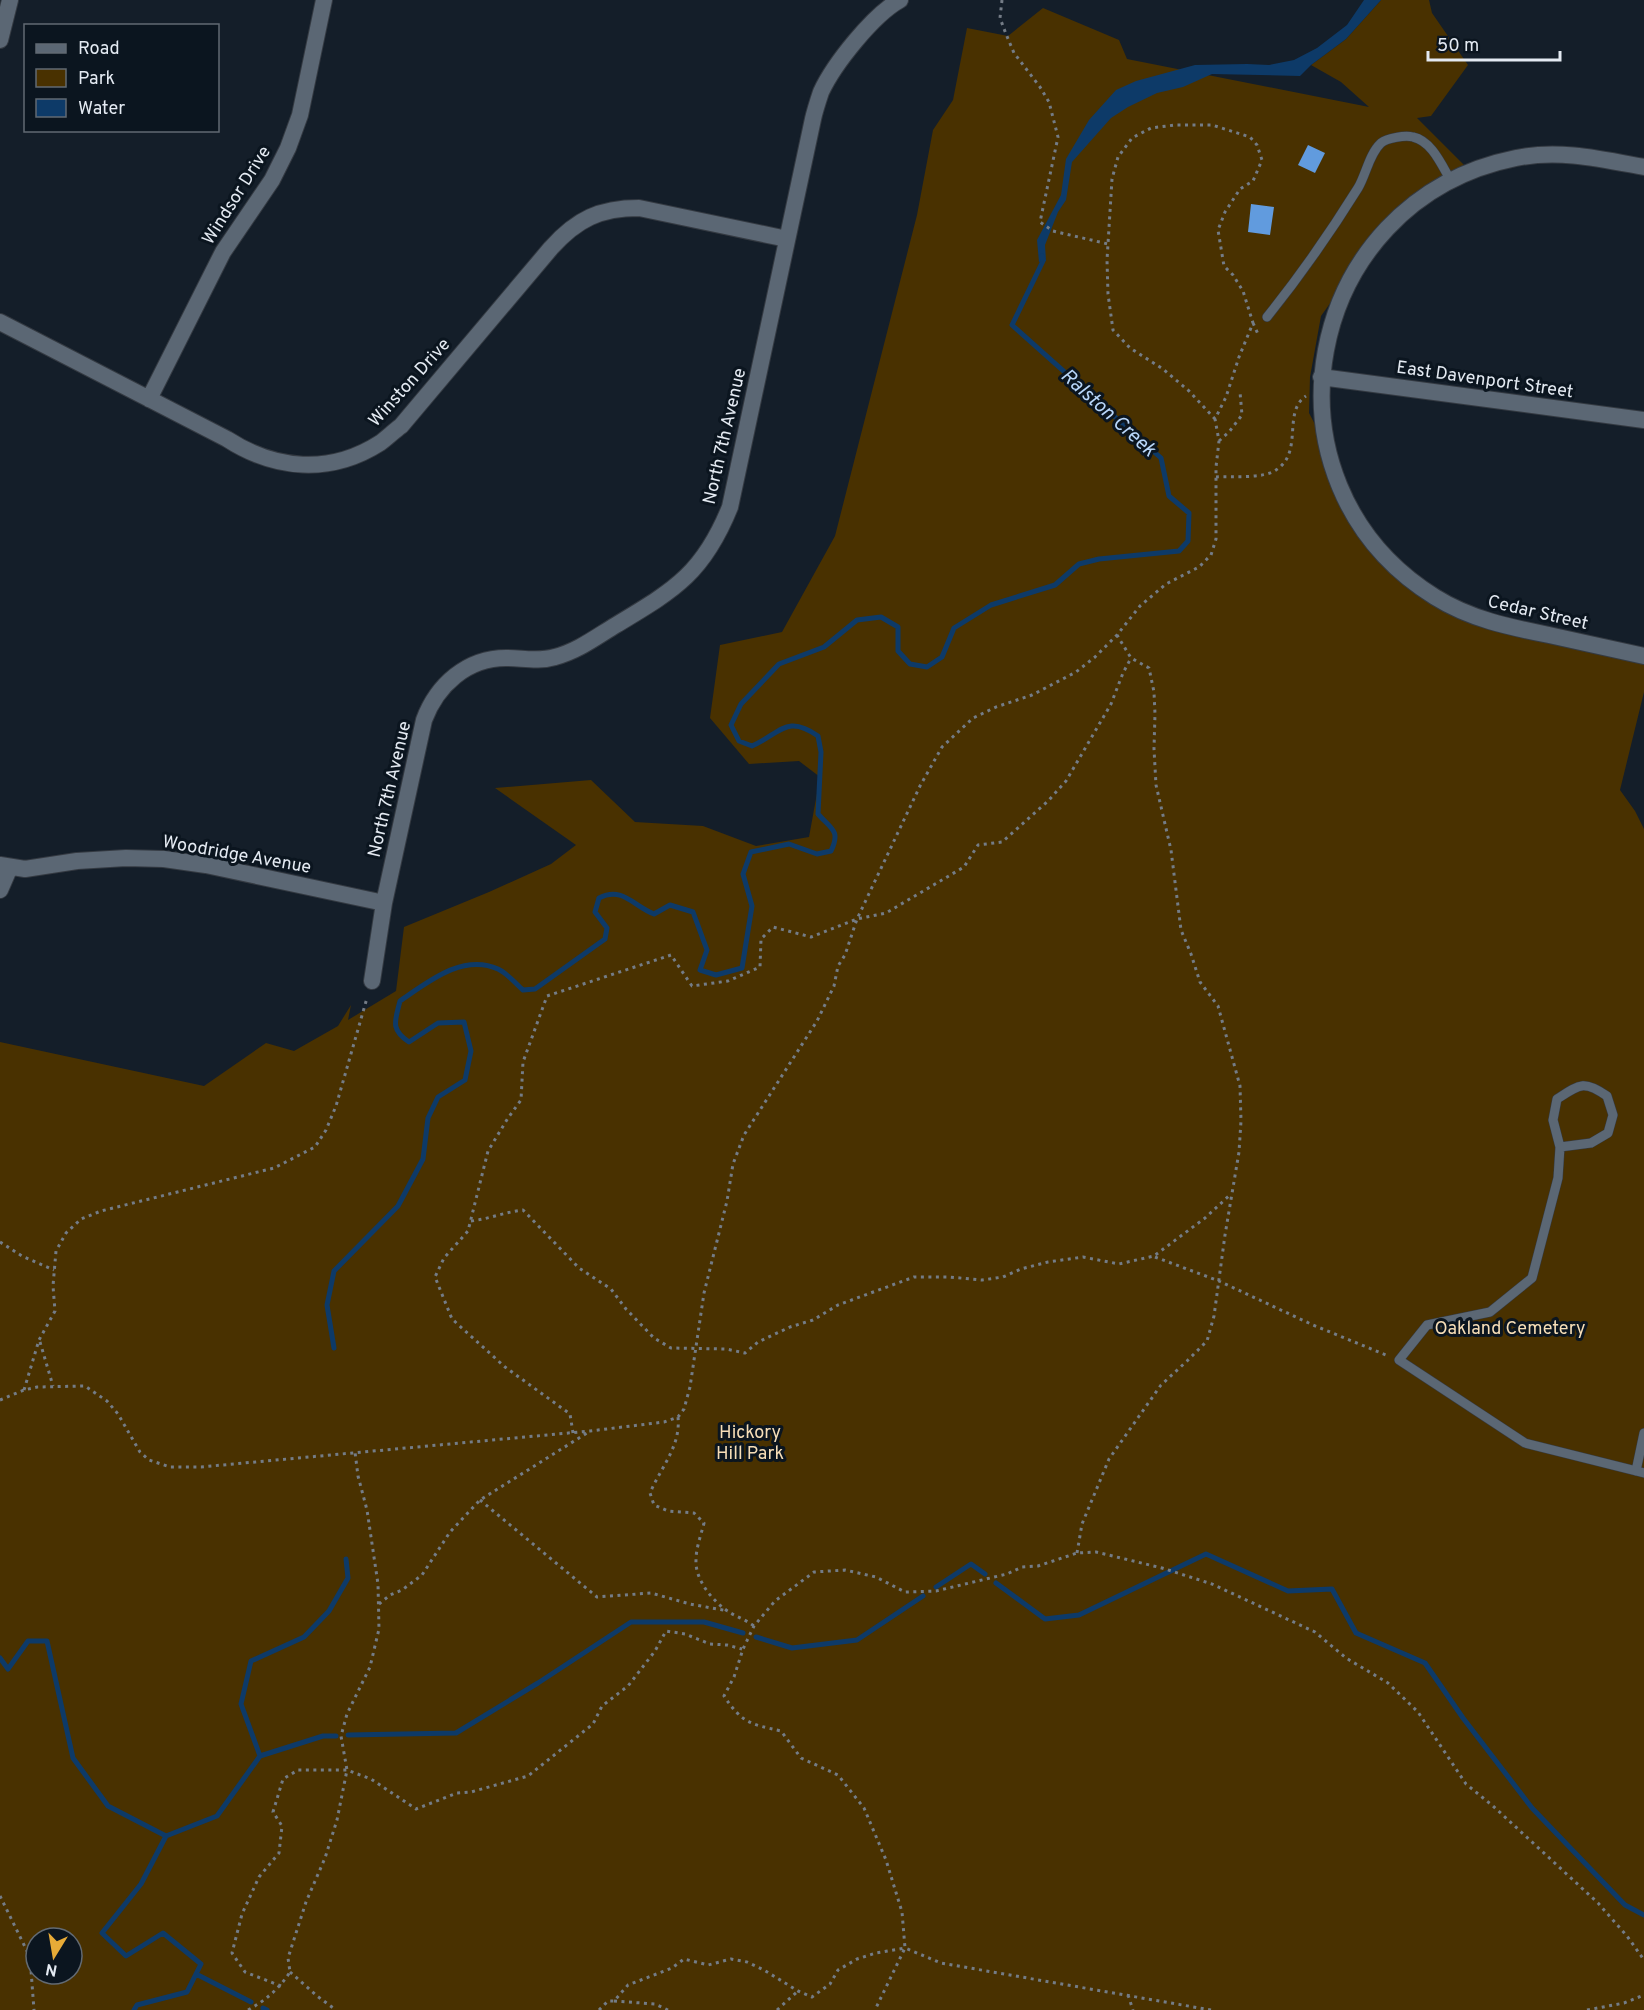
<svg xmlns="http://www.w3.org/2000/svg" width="1644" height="2010" viewBox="0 0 1644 2010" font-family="Overpass,sans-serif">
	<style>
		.green { fill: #493100; fill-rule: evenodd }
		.water { fill: #0d3a68 }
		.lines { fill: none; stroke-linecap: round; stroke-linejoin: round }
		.stream { stroke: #0d3a68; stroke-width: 5 }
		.building { fill: #619bde }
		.service-casing { stroke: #343a42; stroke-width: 10 }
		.minor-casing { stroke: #343a42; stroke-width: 18 }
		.path { stroke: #747c86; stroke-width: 3; stroke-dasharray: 3 4.5; stroke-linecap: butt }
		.service { stroke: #5b6774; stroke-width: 9 }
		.minor { stroke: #5b6774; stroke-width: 16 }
		.labels { text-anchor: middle; stroke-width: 6; stroke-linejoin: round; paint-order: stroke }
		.street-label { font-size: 18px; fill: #e4eaf2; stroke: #0b151f }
		.park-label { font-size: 18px; fill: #f7deb7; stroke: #0b151f }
		.water-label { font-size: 20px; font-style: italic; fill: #b8d6f9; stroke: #0b151f }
	</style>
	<rect width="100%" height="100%" fill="#141e29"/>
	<path class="green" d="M 1381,0 L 1429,0 L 1432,13 L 1468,65 L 1431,116 L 1417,118 L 1471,172 L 1405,211 L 1361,260 L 1321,316 L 1310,377 L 1309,413 L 1385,557 L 1436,598 L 1644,656 L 1644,692 L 1620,790 L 1635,811 L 1644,829 L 1644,2010 L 0,2010 L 0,1042 L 204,1086 L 266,1043 L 294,1051 L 338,1026 L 351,1005 L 348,1020 L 396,991 L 404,927 L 489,892 L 551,864 L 576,845 L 495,788 L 591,780 L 635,822 L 703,826 L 756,846 L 809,837 L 820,777 L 799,761 L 749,764 L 710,718 L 720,645 L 782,632 L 835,536 L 917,215 L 933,130 L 953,100 L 967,28 L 1008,36 L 1043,8 L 1119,40 L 1127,59 L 1369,107 L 1341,82 L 1311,65 L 1346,39 ZM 36,1938 L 72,1938 L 72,1974 L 36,1974 Z"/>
	<path class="water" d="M 1364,0 L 1381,0 L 1346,39 L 1311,65 L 1300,76 L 1212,74 L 1183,87 L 1157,93 L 1128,107 L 1111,118 L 1072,162 L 1066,200 L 1058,212 L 1045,245 L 1046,261 L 1039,262 L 1037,240 L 1061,195 L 1066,159 L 1089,120 L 1116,90 L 1136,81 L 1195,65 L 1247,64 L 1269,65 L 1294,60 L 1317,48 L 1347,25 Z"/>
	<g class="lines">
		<path class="stream" d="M 334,1348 L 327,1305 L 334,1271 L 398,1206 L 423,1159 L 428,1118 L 438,1097 L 465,1080 L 471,1051 L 464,1022 L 438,1023 L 409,1042 C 390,1029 395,1021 400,1001 C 428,982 463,953 498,969 C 507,973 516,984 523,990 L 535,989 L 605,939 L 607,928 L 595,912 L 599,898 C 623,886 633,906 654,914 L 670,905 L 693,912 L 707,950 L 700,970 L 716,975 L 742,968 L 752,906 L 743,874 L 751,852 L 789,844 L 817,854 L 831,851 C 841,830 831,829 818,814 L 821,752 L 818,736 C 787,714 781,733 752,746 L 739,741 L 731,725 L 741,704 L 779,664 L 824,647 L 857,620 L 881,617 L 898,627 L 898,651 L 910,664 L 927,667 L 942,657 L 954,628 L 991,605 L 1055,585 L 1079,564 L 1099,559 L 1179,551 L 1188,541 L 1189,513 L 1169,496 L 1161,458 L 1012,325 L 1043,261 L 1042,256
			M 996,1583 L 1045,1619 L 1079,1615 L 1206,1554 L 1288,1591 L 1332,1589 L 1356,1633 L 1425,1663 L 1463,1718 L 1532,1808 L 1625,1905 L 1644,1915
			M 936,1587 L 971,1564 L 985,1574
			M 756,1637 L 792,1648 L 857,1640 L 923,1596
			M 0,1658 L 8,1669 L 28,1641 L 47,1641 L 73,1758 L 108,1806 L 166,1836 L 217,1816 L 260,1756 L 241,1704 L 251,1661 L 304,1637 L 329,1611 L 348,1578 L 346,1559
			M 348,1735 L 456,1733 L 538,1683 L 631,1622 L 704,1622 L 743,1633
			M 260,1756 L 323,1736 L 336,1736
			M 196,1974 L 251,2002
			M 263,2008 L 267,2010
			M 134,2010 L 137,2005 L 187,1992 L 201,1964 L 163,1933 L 126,1956 L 102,1933 L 141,1884 L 166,1836"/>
	</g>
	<path class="building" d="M 1308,145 L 1325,153 L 1315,173 L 1298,165 Z
		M 1251,204 L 1274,207 L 1270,235 L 1248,232 Z"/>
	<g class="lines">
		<defs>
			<path id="service" d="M 1267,317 C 1300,276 1330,233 1358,188 C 1366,175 1369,154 1381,143 C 1387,138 1405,135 1413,137 C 1432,141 1442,166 1451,181
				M 1560,1147 L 1591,1143 L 1608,1133 L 1613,1115 L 1607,1096 C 1584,1080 1580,1084 1557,1099 L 1553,1120 L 1560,1147 L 1558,1178 L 1532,1278 L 1490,1312 L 1427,1325 L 1399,1360 L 1525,1443 L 1644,1473
				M 1636,1471 L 1644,1433"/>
			<path id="minor" d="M 0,40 L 10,0
				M 1644,167 C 1601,159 1559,149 1516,158 C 1302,201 1250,482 1435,597 C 1470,619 1509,627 1549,635 C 1581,642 1612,649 1644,656
				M 0,322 L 227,439 C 275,470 330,475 380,443 C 387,438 394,431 401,426 L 551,248 C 577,219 600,208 639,208 L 787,239
				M 1321,377 L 1644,420
				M 149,399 L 223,252 L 272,180 L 288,148 L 300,115 L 324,0
				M 0,865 L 25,869 L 77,861 L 126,858 L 164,859 L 206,865 L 384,903
				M 0,890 L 10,867
				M 372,981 L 384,903 L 424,720 C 437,685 467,658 506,658 C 523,658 538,662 555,657 C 578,651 596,637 616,625 C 674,590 703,574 730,507 L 813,119 C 815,110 818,101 821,92 C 834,64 873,15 900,0"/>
		</defs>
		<use href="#service" class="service-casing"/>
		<use href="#minor" class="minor-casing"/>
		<path class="path" d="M 1002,0 L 1000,18 L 1006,34 L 1014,53 L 1040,87 L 1049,102 L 1058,137 L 1040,222 L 1053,231 L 1108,244
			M 1253,323 L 1258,334
			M 1219,441 L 1229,432 L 1242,415 L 1240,392
			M 1216,477 C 1232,476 1263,479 1276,470 C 1304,452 1282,412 1306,396
			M 471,1221 C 489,1219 505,1212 523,1210 L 579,1268 L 611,1289 L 626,1309 L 654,1338 L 671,1348 L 726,1349 L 745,1353 L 758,1342 L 790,1327 L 813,1320 L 838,1305 L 914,1277 L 949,1277 L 982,1280 L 1003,1277 L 1021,1269 L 1048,1262 L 1083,1257 L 1119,1264 L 1154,1256 L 1205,1218 L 1231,1194
			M 0,1242 L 22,1256 L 54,1270
			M 1155,1257 L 1219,1281 L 1313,1325 L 1386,1355
			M 40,1342 L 53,1386
			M 24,1390 L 39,1340 L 55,1311 L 53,1286 L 56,1251 L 66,1233 L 81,1219 L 101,1211 L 274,1168 L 315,1147 L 326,1130 L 336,1106 L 367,998
			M 0,1400 L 24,1390 L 37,1387 L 85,1386 L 107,1401 L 118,1414 L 140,1452 L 149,1460 L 170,1467 L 201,1467 L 590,1431 L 664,1422 L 678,1417 L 684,1409 L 690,1387 L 704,1293 L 727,1201 L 733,1164 L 744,1135 L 817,1021 L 834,986 L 838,966 L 845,955 L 857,919 L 920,786 L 942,747 L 973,718 L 996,707 L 1032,695 L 1076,672 L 1095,657 L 1117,635 L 1140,606 L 1166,584 L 1199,567 L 1211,555 L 1216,539 L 1216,467 L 1219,441 L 1215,419 L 1226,397 L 1239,357 L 1253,323 L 1243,291 L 1233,275 L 1224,266 L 1218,230 L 1225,212 L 1240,189 L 1253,181 L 1262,160 L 1257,145 L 1250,137 L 1212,125 L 1175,125 L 1151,128 L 1132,138 L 1118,157 L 1112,179 L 1107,260 L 1108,294 L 1113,330 L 1130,348 L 1163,369 L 1189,391 L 1215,419
			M 678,1417 C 681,1446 661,1467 650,1493 L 654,1505 L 668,1511 L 694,1513 L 704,1523 C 701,1535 696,1548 696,1560 C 695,1579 711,1599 726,1610 C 734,1616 745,1619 754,1626
			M 573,1433 L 570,1414 L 505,1367 L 452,1319 L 435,1277 L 444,1258 L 468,1231 L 488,1151 L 508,1118 L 521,1100 L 523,1062 L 547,996 L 671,955 L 692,986 L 728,981 L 760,967 L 761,939 L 773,927 L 811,937 L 857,919 L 886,913 L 964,867 L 978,845 L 1002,842 L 1048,801 L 1066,781 L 1111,704 L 1123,673 L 1131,658
			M 480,1500 L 597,1597 L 651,1593 L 690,1604 L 728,1611
			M 1077,1553 L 1082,1524 L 1109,1459 L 1161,1385 L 1187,1361 L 1207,1341 L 1214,1316 L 1225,1235 L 1239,1152 L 1241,1121 L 1240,1086 L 1218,1006 L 1200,982 L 1191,954 L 1181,930 L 1171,850 L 1156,785 L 1154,749 L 1155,714 L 1154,692 L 1149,668 L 1131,658 L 1117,635
			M 379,1604 L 390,1595 L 402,1590 L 422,1575 L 450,1532 L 480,1500 L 587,1433
			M 0,1896 L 30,1957 L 34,2010
			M 290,1972 L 317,1996 L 336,2010
			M 281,1986 L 245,1972 L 232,1953 L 242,1914 L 259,1877 L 279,1853 L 282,1826 L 273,1812 L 283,1779 L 298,1770 L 347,1770 L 371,1779 L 416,1809 L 457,1793 L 471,1792 L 528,1776 L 593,1724 L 602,1706 L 628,1686 L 655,1651 L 666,1631 L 685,1634 L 710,1644 L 727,1645 L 742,1649
			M 1128,1995 L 1133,2010
			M 614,2001 L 655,2004 L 668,2010
			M 248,2010 C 266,2000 279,1989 290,1972 L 288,1958 L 306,1902 L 325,1858 L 337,1820 L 347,1770 L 341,1736 L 347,1714 L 370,1667 L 379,1629 L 378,1584 L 367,1510 L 358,1476 L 355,1452
			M 599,2010 L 608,2001 L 614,2001 L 628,1985 L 672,1968 L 684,1959 L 708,1965 L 731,1959 L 747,1962 L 764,1970 L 798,1991 L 812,1997 L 830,1984 L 838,1970 L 857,1959 L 876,1953 L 905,1948 L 875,2010
			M 777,2010 L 798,1991
			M 1211,2010 L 941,1963 L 905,1948 L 902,1912 L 886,1860 L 864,1808 L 838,1775 L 801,1758 L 781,1731 C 750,1724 742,1723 724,1696 L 734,1677 L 743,1649 L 754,1626 L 775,1601 L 814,1572 L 845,1570 L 876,1577 L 905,1592 L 936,1591 L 1007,1574 L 1022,1567 L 1038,1566 L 1077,1553 L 1096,1552 L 1162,1568 L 1212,1584 L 1315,1632 L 1346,1658 L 1388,1683 L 1418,1712 L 1466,1784 L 1493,1806 L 1598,1903 L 1627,1936 L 1644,1960
			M 1587,2010 L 1624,2003 L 1644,1995"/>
		<use href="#service" class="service"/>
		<use href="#minor" class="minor"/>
	</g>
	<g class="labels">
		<g class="street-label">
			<text transform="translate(236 195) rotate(-58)" y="6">Windsor Drive</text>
			<text transform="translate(1485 379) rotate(8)" y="6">East Davenport Street</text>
			<text transform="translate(409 382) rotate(-48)" y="6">Winston Drive</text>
			<text transform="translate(724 436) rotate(-77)" y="6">North 7th Avenue</text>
			<text transform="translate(1538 612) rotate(13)" y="6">Cedar Street</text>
			<text transform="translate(389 789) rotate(-77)" y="6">North 7th Avenue</text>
			<text transform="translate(237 854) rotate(10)" y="6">Woodridge Avenue</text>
		</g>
		<g class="park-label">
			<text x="1510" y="1334">Oakland Cemetery</text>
			<text x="750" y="1438">Hickory<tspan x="750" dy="21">Hill Park</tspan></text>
		</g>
		<g class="water-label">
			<text transform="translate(1109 412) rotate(42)" y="7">Ralston Creek</text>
		</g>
	</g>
	<rect x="24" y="24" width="195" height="108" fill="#0b151f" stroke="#626a73" stroke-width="1.5"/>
	<rect x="36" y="44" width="30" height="9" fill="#5b6774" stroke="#626a73" stroke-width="1.5"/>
	<text x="78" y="54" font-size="18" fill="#e4eaf2">Road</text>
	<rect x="36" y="69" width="30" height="18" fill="#493100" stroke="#626a73" stroke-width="1.5"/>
	<text x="78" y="84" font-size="18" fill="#e4eaf2">Park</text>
	<rect x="36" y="99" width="30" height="18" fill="#0d3a68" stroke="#626a73" stroke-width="1.5"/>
	<text x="78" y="114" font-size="18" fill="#e4eaf2">Water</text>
	<g transform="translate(54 1956) rotate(191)"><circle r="28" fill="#0b151f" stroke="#626a73" stroke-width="1.5"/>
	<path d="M0-4.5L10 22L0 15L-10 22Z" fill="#e8ab37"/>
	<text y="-9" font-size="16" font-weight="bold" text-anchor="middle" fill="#e4eaf2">N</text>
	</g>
	<path d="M1428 51v9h132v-9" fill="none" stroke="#e4eaf2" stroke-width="3"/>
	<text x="1437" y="51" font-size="18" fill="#e4eaf2" stroke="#0b151f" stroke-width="4.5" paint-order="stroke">50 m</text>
</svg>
